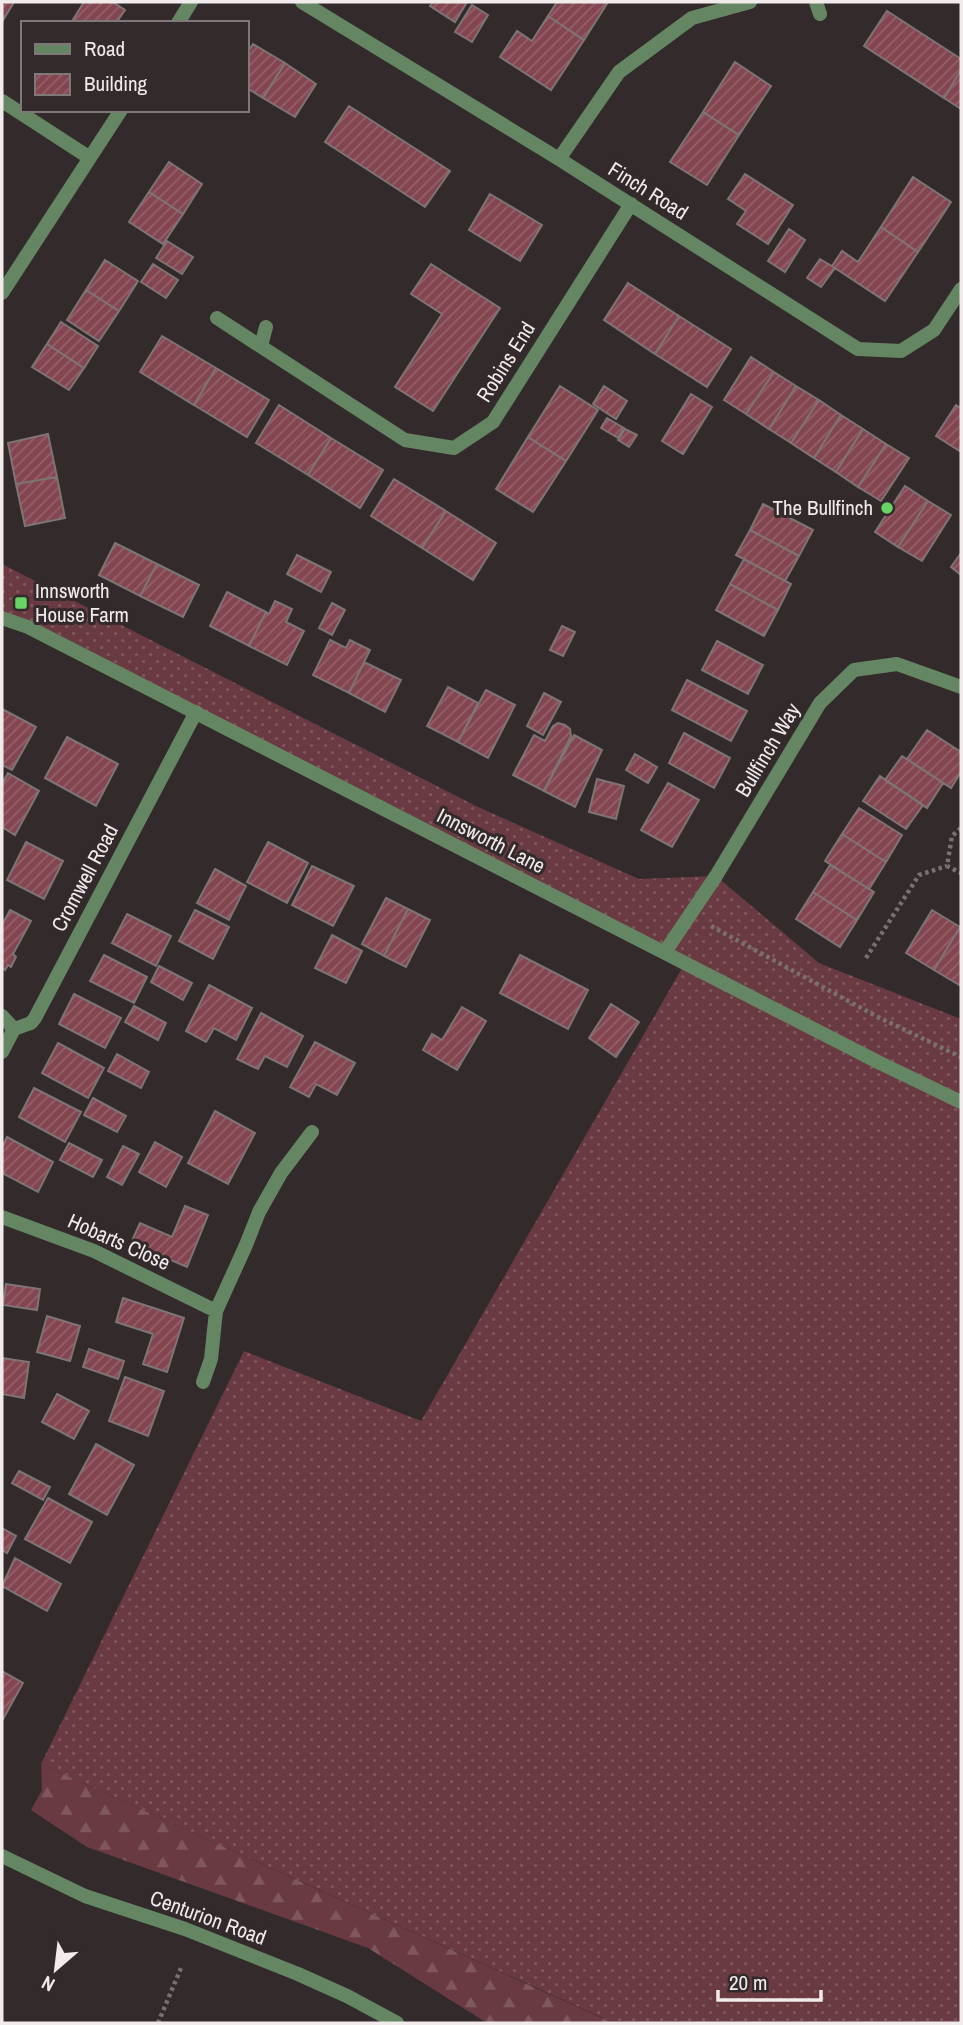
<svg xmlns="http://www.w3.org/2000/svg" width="963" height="2025" viewBox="0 0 963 2025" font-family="'Archivo Narrow',sans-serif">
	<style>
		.grass { fill: url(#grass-dots) }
		.forest { fill: url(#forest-firs) }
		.building { fill: url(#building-hatch); stroke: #7e7475; stroke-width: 2 }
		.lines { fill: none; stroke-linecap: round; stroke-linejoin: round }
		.path { stroke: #787071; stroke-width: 4.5; stroke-dasharray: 3.5 3.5; stroke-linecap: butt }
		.minor { stroke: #658663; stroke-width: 14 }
		.tertiary { stroke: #658663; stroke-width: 14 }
		.poi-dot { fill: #68d465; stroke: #332a2b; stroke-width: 2.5 }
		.labels { text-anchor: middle; stroke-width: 6; stroke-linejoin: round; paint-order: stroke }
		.street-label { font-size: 21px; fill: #f1ebec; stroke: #332a2b }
		.poi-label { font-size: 21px; fill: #f1ebec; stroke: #332a2b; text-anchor: end }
	</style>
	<defs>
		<pattern id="grass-dots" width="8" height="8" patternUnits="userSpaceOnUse" patternTransform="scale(1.75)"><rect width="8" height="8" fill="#693a41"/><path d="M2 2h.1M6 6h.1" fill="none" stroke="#7f575d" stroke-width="1.8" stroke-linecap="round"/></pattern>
		<pattern id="forest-firs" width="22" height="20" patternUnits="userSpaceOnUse" patternTransform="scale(1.75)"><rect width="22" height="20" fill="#693a41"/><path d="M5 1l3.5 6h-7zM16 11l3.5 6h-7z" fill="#7f575d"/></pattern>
		<pattern id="building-hatch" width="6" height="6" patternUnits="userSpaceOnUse" patternTransform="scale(1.75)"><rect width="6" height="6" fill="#834650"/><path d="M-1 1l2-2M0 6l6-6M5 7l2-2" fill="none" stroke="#956169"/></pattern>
	</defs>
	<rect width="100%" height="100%" fill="#332a2b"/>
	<path class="grass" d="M 2,564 L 478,807 L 639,879 L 716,876 L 819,963 L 961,1019 L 961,2023 L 614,2023 L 41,1764 L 244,1351 L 421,1421 L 685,963 L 2,618 Z"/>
	<path class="forest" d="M 41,1764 L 613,2023 L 487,2023 L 368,1948 L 87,1847 L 31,1810 L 42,1790 Z"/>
	<path class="building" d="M 2,2 L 14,2 L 2,22 Z
		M 84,2 L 113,2 L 125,10 L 116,23 L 71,23 Z
		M 433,2 L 467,2 L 455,22 L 430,6 Z
		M 557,2 L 608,2 L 584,40 L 548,16 Z
		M 472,5 L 488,15 L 472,42 L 455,32 Z
		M 887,11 L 961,59 L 961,70 L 944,98 L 864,46 Z
		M 548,16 L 584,40 L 551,90 L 500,57 L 517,31 L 532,41 Z
		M 253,44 L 285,63 L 263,98 L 247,88 L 247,53 Z
		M 735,62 L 771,86 L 739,135 L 703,112 Z
		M 285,63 L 316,84 L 295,117 L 263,98 Z
		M 961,70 L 961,109 L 944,98 Z
		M 349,106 L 450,171 L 425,207 L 325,142 Z
		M 703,112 L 739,135 L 707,185 L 670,162 Z
		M 169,162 L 202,184 L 183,214 L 149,192 Z
		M 745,174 L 793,205 L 768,244 L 737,224 L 746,211 L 728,199 Z
		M 913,177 L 951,202 L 918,252 L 881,227 Z
		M 149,192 L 183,214 L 163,244 L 129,222 Z
		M 490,194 L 542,225 L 520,261 L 469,230 Z
		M 881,227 L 918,252 L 885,301 L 832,266 L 842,251 L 858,262 Z
		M 789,229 L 805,240 L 785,272 L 768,261 Z
		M 167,241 L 193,257 L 182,274 L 156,258 Z
		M 820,259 L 835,268 L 821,287 L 807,278 Z
		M 105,260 L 138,281 L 119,311 L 86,290 Z
		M 153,264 L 178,280 L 166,298 L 141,282 Z
		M 431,264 L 500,308 L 433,411 L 395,387 L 442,314 L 411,294 Z
		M 628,283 L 679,316 L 655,354 L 604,320 Z
		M 86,290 L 119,311 L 99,341 L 67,320 Z
		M 679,316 L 731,349 L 707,387 L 655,354 Z
		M 61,322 L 98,346 L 84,368 L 47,344 Z
		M 162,336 L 216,368 L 194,405 L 140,372 Z
		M 47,344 L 84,368 L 69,390 L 32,367 Z
		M 751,357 L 774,372 L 746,414 L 724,400 Z
		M 216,368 L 269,400 L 247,437 L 194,405 Z
		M 774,372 L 796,386 L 769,429 L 746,414 Z
		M 560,386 L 598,410 L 566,461 L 528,437 Z
		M 604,386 L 627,401 L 616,419 L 593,404 Z
		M 796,386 L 819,400 L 791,443 L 769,429 Z
		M 691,394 L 712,407 L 683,454 L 662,441 Z
		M 819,400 L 841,415 L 814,458 L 791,443 Z
		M 279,405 L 331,438 L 308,475 L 256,443 Z
		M 956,405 L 961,408 L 961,452 L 936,436 Z
		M 841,415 L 863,429 L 836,472 L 814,458 Z
		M 607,418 L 624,428 L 618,438 L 601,428 Z
		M 625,429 L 637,435 L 629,447 L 618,440 Z
		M 863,429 L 886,444 L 858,487 L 836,472 Z
		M 48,434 L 57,477 L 16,484 L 8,443 Z
		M 528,437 L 566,461 L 533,512 L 496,489 Z
		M 331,438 L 383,470 L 360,508 L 308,475 Z
		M 886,444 L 909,458 L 881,501 L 858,487 Z
		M 57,477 L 65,518 L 25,526 L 16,484 Z
		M 394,479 L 446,511 L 422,548 L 371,516 Z
		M 905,486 L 928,501 L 898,547 L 875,532 Z
		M 928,501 L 951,515 L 922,561 L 898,547 Z
		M 763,504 L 813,530 L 799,556 L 750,530 Z
		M 446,511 L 496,543 L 473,580 L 422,548 Z
		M 750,530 L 799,556 L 785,581 L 736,555 Z
		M 115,543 L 157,564 L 140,596 L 99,575 Z
		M 961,553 L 961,575 L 951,567 Z
		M 297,555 L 331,572 L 321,592 L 287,574 Z
		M 744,559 L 791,584 L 778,610 L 730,584 Z
		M 157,564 L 199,585 L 183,617 L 140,596 Z
		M 730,584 L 778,610 L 764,636 L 716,610 Z
		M 227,592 L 266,612 L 249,646 L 210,626 Z
		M 275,601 L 292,609 L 286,622 L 304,631 L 287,665 L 249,646 L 266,612 L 269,614 Z
		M 332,603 L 345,610 L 332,635 L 319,628 Z
		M 562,626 L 575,632 L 563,656 L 550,650 Z
		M 330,640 L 346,648 L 350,640 L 370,650 L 349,693 L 313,675 Z
		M 717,641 L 763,665 L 748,694 L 702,670 Z
		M 364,662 L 401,680 L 385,712 L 349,693 Z
		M 687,680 L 747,711 L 731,741 L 672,710 Z
		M 448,687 L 478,703 L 458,742 L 427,726 Z
		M 486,690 L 515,705 L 488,758 L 458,742 Z
		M 544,693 L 561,702 L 543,735 L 527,726 Z
		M 2,709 L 36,727 L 12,770 L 2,765 Z
		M 558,723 L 565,725 L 570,729 L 571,736 L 544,791 L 513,775 L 534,735 L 545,741 L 553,726 Z
		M 927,730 L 961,752 L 961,772 L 951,788 L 907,759 Z
		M 684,733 L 730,758 L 714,788 L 669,763 Z
		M 574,735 L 602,750 L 575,807 L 544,791 Z
		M 67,737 L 118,764 L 96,806 L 45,778 Z
		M 635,754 L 657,767 L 648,783 L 626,770 Z
		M 902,756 L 943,783 L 927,808 L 885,780 Z
		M 8,773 L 39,791 L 15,835 L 2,827 L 2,784 Z
		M 880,776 L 923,805 L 906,829 L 863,801 Z
		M 597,779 L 624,786 L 616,819 L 589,812 Z
		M 668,783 L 699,800 L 672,847 L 641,830 Z
		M 859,808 L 902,835 L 886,862 L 842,834 Z
		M 842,834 L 886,862 L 869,889 L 825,861 Z
		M 26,842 L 63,861 L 44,899 L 7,880 Z
		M 268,842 L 308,863 L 287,903 L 247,882 Z
		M 830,865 L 874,892 L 857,920 L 813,892 Z
		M 312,866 L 354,886 L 333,926 L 292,905 Z
		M 215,869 L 246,886 L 229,920 L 197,903 Z
		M 813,892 L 857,920 L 840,947 L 796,919 Z
		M 386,898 L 408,909 L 384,956 L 362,944 Z
		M 408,909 L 430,920 L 406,967 L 384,956 Z
		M 10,910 L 31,921 L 13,954 L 16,957 L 11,967 L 8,965 L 5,970 L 2,968 L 2,925 Z
		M 195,910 L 229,927 L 213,959 L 179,941 Z
		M 932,910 L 960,927 L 934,970 L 906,953 Z
		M 127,914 L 171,936 L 156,966 L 112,943 Z
		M 960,927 L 961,928 L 961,986 L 934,970 Z
		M 332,935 L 362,951 L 346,983 L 315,968 Z
		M 104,955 L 147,977 L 134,1003 L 90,981 Z
		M 520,955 L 588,990 L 568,1029 L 500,993 Z
		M 159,966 L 192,983 L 183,1000 L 151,982 Z
		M 209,985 L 252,1008 L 236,1040 L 214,1028 L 206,1042 L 186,1031 Z
		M 74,994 L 121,1018 L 105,1048 L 59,1024 Z
		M 611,1004 L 639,1022 L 616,1057 L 589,1038 Z
		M 134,1006 L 166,1023 L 158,1040 L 125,1022 Z
		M 462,1007 L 486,1021 L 457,1070 L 423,1050 L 432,1034 L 442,1040 Z
		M 261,1013 L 303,1036 L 287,1067 L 265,1056 L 258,1069 L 237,1059 Z
		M 315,1042 L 355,1063 L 337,1095 L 316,1084 L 309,1097 L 290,1087 Z
		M 58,1043 L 104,1068 L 88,1098 L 42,1073 Z
		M 117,1054 L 149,1072 L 141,1088 L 108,1071 Z
		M 34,1088 L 81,1112 L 65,1142 L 19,1117 Z
		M 93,1098 L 126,1116 L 117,1132 L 84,1115 Z
		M 215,1111 L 255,1133 L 228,1184 L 188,1163 Z
		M 7,1137 L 53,1162 L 38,1192 L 2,1173 L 2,1148 Z
		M 155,1142 L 182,1157 L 166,1187 L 139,1172 Z
		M 69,1143 L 102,1160 L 93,1177 L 60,1160 Z
		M 123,1146 L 139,1154 L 122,1185 L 107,1177 Z
		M 185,1206 L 208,1215 L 187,1267 L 131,1243 L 140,1223 L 172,1237 Z
		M 6,1284 L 40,1289 L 37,1310 L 3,1305 Z
		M 123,1298 L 184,1318 L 167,1372 L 143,1364 L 153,1334 L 116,1322 Z
		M 47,1316 L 80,1326 L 70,1361 L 37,1352 Z
		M 89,1349 L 124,1361 L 118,1379 L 83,1367 Z
		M 2,1358 L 29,1362 L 24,1398 L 2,1394 Z
		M 125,1377 L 164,1391 L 148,1436 L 109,1421 Z
		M 57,1394 L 89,1411 L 74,1439 L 42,1422 Z
		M 96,1444 L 134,1465 L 107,1515 L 69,1494 Z
		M 19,1471 L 50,1487 L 43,1500 L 12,1483 Z
		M 48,1498 L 92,1522 L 70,1563 L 25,1539 Z
		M 2,1528 L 16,1536 L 7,1553 L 2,1550 Z
		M 15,1558 L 61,1584 L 47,1611 L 2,1586 Z
		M 2,1671 L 23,1683 L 2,1721 Z"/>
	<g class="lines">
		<path class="path" d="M 961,828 L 952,836 L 947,866 L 961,873
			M 711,926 L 874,1015 L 961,1057
			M 866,958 L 919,875 L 947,866
			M 158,2023 L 181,1968"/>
		<path class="minor" d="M 302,2 L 559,159 L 858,349 L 901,351 L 934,330 L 961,289
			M 816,2 L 820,14
			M 178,23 L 191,2
			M 2,101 L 90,158
			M 559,159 L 619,72 L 692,18 L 750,2
			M 2,293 L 121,110
			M 217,318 L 405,440 L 454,448 L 493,422 L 631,204
			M 261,346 L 266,327
			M 665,952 L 716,876 L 820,703 L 854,670 L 897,664 L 961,687
			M 2,1016 L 14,1029
			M 2,1052 L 14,1029 L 31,1023 L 35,1018 L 196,712
			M 2,1217 L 94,1251 L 216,1311
			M 203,1382 L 211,1359 L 216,1311 L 246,1245 L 259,1212 L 281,1173 L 312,1132"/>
		<path class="tertiary" d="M 2,618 L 28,627 L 880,1063 L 961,1102
			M 2,1856 L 85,1896 L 185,1929 L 298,1974 L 347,1996 L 397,2023"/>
	</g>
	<g class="poi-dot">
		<circle cx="887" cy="508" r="7"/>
		<rect x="14" y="596" width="14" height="14" rx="3.5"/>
	</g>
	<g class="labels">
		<g class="street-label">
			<text transform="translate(648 191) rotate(32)" y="7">Finch Road</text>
			<text transform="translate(506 362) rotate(-58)" y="7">Robins End</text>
			<text transform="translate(768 750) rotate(-59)" y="7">Bullfinch Way</text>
			<text transform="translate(491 841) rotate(27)" y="7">Innsworth Lane</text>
			<text transform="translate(85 878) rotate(-62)" y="7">Cromwell Road</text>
			<text transform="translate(119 1242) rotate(24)" y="7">Hobarts Close</text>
			<text transform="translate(208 1918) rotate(20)" y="7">Centurion Road</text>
		</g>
		<g class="poi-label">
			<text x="873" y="515">The Bullfinch</text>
			<text x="35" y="598" text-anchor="start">Innsworth<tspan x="35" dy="24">House Farm</tspan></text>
		</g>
	</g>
	<rect width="963" height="2025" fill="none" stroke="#f1ebec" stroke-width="7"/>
	<rect x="21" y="21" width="228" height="91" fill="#332a2b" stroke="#7f7778" stroke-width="2"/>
	<rect x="35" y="44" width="35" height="10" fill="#658663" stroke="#7f7778" stroke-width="2"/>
	<text x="84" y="56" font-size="21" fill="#f1ebec">Road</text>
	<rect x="35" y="74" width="35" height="21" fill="url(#building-hatch)" stroke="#7f7778" stroke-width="2"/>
	<text x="84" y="91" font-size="21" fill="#f1ebec">Building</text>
	<g transform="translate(56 1969) rotate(208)" stroke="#332a2b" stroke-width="5" paint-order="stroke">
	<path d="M0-5L12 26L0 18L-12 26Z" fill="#f1ebec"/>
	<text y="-10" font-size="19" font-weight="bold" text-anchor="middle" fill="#f1ebec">N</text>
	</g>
	<path d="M718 1990v10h103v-10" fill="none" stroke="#f1ebec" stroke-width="3.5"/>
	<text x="729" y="1990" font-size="21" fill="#f1ebec" stroke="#332a2b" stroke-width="5" paint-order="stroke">20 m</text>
</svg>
